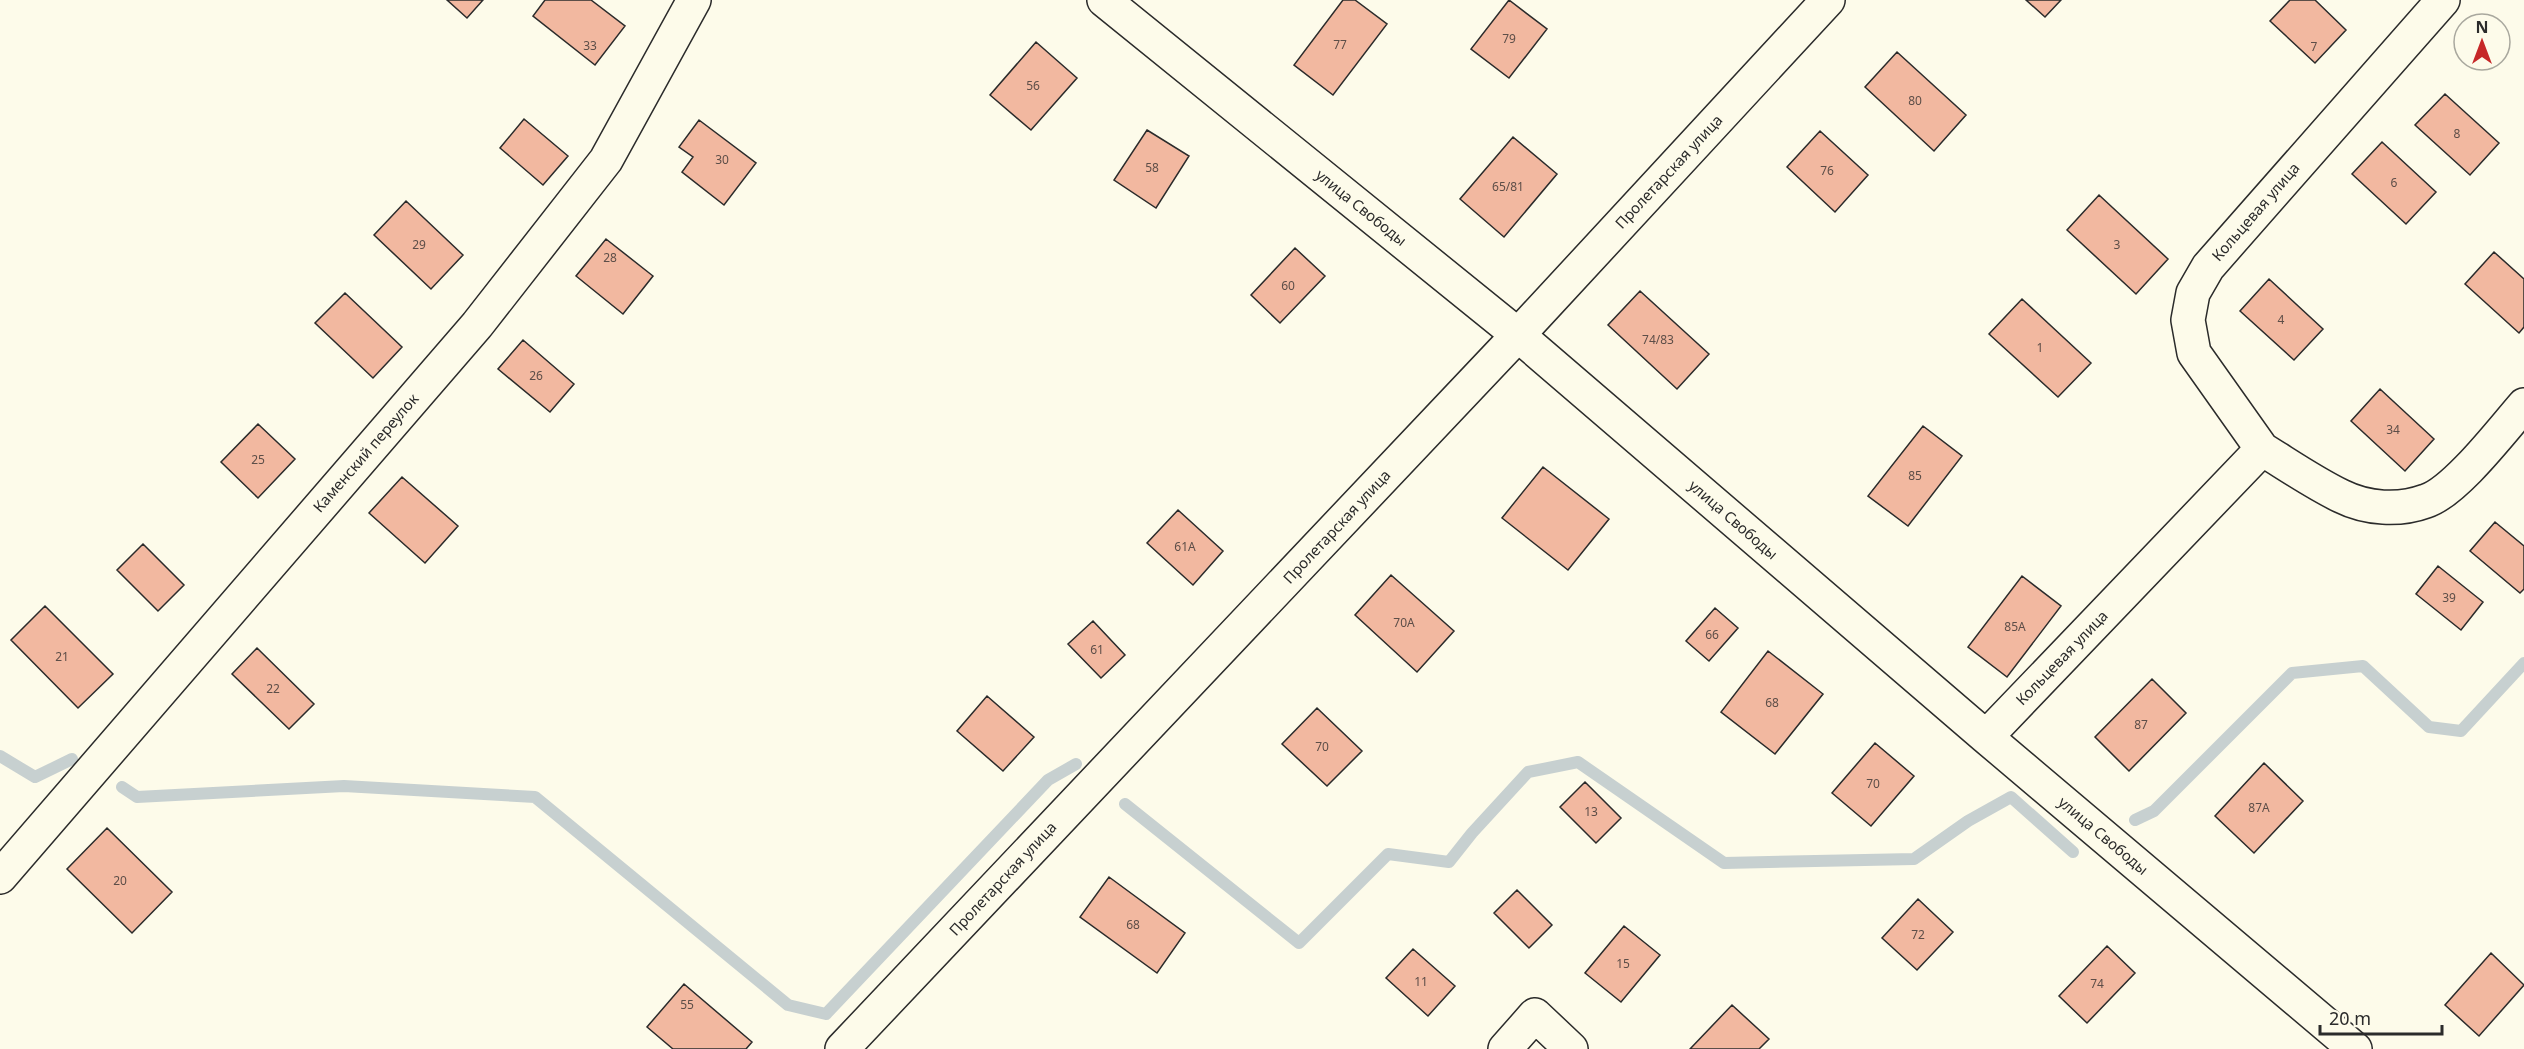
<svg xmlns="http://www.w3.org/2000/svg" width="2524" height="1049" font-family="'Noto Sans',sans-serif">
<rect width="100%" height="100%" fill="#fdfbea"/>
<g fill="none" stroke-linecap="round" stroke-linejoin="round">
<path stroke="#c7d0d0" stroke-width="12" d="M0 756 35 777 72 759
M122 787 137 797 344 786 535 797 788 1005 826 1014 1048 780 1076 764
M1125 804 1299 943 1388 854 1449 862 1472 833 1528 772 1578 762 1724 863 1914 859 1968 821 2011 797 2073 852
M2135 820 2154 811 2292 673 2363 666 2429 727 2461 731 2524 663"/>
</g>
<path fill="#f2b8a0" stroke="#2b2b2b" stroke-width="1.5" d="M447 0H483L467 18Z
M545 0H591L625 26 595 65 533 16Z
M1343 0H1355L1387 24 1333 95 1294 65Z
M1509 0 1547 29 1509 78 1471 49Z
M2026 0H2061L2045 17Z
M2290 0H2315L2346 30 2315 63 2270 21Z
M1036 42 1077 78 1031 130 990 95Z
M1897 52 1966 115 1934 151 1865 87Z
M2445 94 2499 143 2470 175 2415 125Z
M524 119 568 156 543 185 500 148Z
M699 120 756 163 724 205 682 172 693 157 679 147Z
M1147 130 1189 156 1156 208 1114 180Z
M1820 131 1868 175 1835 212 1787 167Z
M1513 137 1557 174 1504 237 1460 199Z
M2382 142 2436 192 2406 224 2352 174Z
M2099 195 2168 259 2136 294 2067 230Z
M406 201 463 255 431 289 374 235Z
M606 239 653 276 623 314 576 276Z
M1295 248 1325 276 1280 323 1251 295Z
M2494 252 2524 279V327L2519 333 2465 284Z
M2269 279 2323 329 2294 360 2240 311Z
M1640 291 1709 354 1677 389 1608 325Z
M345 293 402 347 373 378 315 323Z
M2022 299 2091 363 2058 397 1989 334Z
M523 340 574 384 550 412 498 369Z
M2380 389 2434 439 2405 471 2351 421Z
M258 424 295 459 258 498 221 462Z
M1923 426 1962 456 1908 526 1868 496Z
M1543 467 1609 519 1568 570 1502 518Z
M402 477 458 526 425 563 369 513Z
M1178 510 1223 551 1193 585 1147 543Z
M2495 522 2524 546V589L2520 593 2470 551Z
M143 544 184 585 158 611 117 570Z
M2438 566 2483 602 2461 630 2416 594Z
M1391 575 1454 631 1417 672 1355 615Z
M2022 576 2061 606 2007 677 1968 647Z
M45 606 113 674 78 708 11 640Z
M1715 608 1738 628 1709 661 1686 641Z
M1093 621 1125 655 1101 678 1068 644Z
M257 648 314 704 289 729 232 674Z
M1768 651 1823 694 1775 754 1721 712Z
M2152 679 2186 713 2129 771 2095 737Z
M987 696 1034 737 1003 771 957 731Z
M1317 708 1362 751 1327 786 1282 744Z
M1875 743 1914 776 1871 826 1832 793Z
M2264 763 2303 801 2254 853 2215 816Z
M1585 782 1621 818 1596 843 1560 807Z
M107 828 172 892 132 933 67 869Z
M1109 877 1185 933 1157 973 1080 917Z
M1517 890 1552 925 1529 948 1494 913Z
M1918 899 1953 932 1917 970 1882 938Z
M1624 926 1660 955 1621 1002 1585 973Z
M2107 946 2135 973 2087 1023 2059 996Z
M1413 949 1455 986 1428 1016 1386 978Z
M2491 953 2524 985 2479 1036 2445 1005Z
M684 984 752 1042 746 1049H673L647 1027Z
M1732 1005 1769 1039 1759 1049H1690Z"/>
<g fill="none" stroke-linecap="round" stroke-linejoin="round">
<g stroke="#2b2b2b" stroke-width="36">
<path id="street" d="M1104 0 1518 335 1986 737 2355 1049
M2262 449 2194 353 2188 320 2193 293 2208 267 2443 0
M1986 737 2262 449C2288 465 2314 483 2341 496 2367 509 2399 511 2426 501 2455 492 2503 429 2524 405
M0 877 477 325 606 160 694 0
M1505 1049 1535 1015 1571 1049"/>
</g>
<g stroke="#2b2b2b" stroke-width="36">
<path id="secondary" d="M842 1049 1518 335 1828 0"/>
</g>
<use href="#street" stroke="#fdfbea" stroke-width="33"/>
<use href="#secondary" stroke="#fdfbea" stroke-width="33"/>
</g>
<g text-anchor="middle" stroke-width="4.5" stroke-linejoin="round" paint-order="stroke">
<g font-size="12" fill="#5d4e48">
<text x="1509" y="43">79</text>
<text x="1340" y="49">77</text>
<text x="590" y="50">33</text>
<text x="2314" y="51">7</text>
<text x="1033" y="90">56</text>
<text x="1915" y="105">80</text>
<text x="2457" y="138">8</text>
<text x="722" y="164">30</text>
<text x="1152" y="172">58</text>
<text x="1827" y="175">76</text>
<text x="2394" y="187">6</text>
<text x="1508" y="191">65/81</text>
<text x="419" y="249">29</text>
<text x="2117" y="249">3</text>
<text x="610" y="262">28</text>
<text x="1288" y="290">60</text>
<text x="2281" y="324">4</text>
<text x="1658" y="344">74/83</text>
<text x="2040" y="352">1</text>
<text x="536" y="380">26</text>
<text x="2393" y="434">34</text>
<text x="258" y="464">25</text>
<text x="1915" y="480">85</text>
<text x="1185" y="551">61А</text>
<text x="2449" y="602">39</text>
<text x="1404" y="627">70А</text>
<text x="2015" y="631">85А</text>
<text x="1712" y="639">66</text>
<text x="1097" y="654">61</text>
<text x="62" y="661">21</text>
<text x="273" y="693">22</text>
<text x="1772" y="707">68</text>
<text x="2141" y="729">87</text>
<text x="1322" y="751">70</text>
<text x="1873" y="788">70</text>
<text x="2259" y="812">87А</text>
<text x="1591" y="816">13</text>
<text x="120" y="885">20</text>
<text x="1133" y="929">68</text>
<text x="1918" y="939">72</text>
<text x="1623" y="968">15</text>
<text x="1421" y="986">11</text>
<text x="2097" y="988">74</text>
<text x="687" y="1009">55</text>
</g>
<g font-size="15" fill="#2b2b2b" stroke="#fdfbea">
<text transform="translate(1669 172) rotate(-47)" y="5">Пролетарская улица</text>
<text transform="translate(1361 208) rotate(39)" y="5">улица Свободы</text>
<text transform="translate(2256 212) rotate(-49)" y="5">Кольцевая улица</text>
<text transform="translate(366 453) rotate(-49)" y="5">Каменский переулок</text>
<text transform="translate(1733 520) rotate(41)" y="5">улица Свободы</text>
<text transform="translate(1337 527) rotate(-47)" y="5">Пролетарская улица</text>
<text transform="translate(2062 658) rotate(-46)" y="5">Кольцевая улица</text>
<text transform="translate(2103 836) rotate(40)" y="5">улица Свободы</text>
<text transform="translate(1003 879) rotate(-47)" y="5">Пролетарская улица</text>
</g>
</g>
<g transform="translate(2482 42)"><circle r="28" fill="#fdfbea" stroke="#a9a89e" stroke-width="1.5"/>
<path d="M0-4.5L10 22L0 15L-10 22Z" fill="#c62828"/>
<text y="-9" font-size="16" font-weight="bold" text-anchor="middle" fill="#2b2b2b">N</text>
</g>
<path d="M2320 1025v9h122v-9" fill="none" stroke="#2b2b2b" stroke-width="3"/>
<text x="2329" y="1025" font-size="18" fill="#2b2b2b" stroke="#fdfbea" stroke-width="4.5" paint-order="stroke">20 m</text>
</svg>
